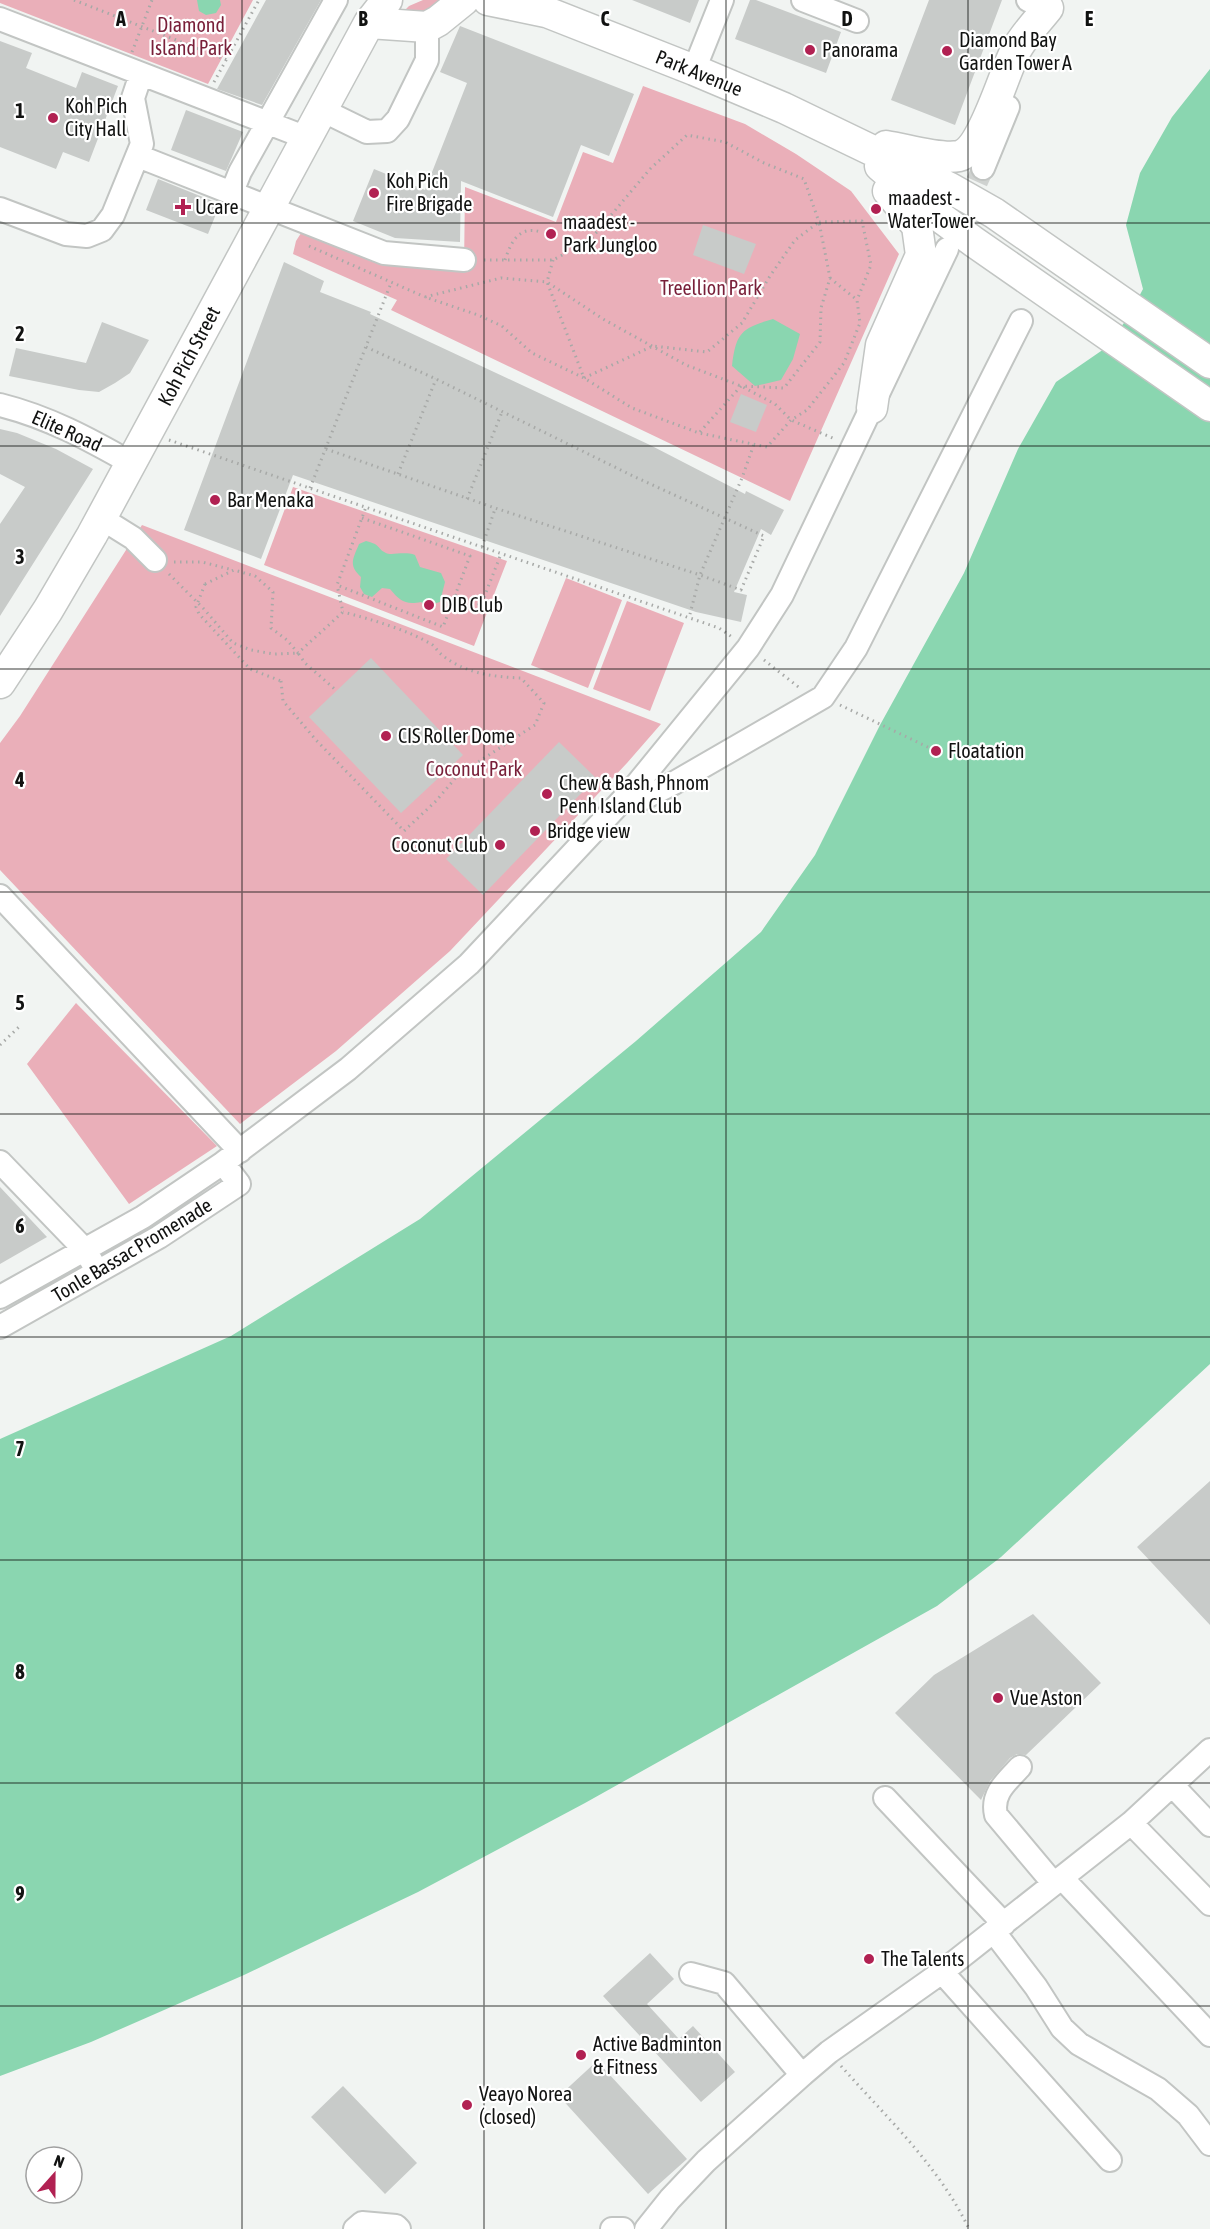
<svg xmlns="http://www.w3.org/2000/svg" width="1210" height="2229" font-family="'Asap Condensed',sans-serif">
<rect width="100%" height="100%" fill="#f1f4f2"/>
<path fill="#eaafb9" d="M0 0H253L208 84 0 3Z
M423 0H443L431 12 401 14 409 6Z
M643 86 745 124 796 154 851 191 899 254 790 501 391 310 397 300 293 254 296 241 303 230 464 269 465 187 556 222 583 152 613 163Z
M293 487 507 561 474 646 264 565Z
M142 525 661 724 627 763 450 951 336 1051 240 1124 0 870V743L20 716Z
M566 578 622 600 588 688 531 665Z
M627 601 684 623 650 711 593 689Z
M76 1003 217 1146 129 1204 27 1064Z"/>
<path fill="#8ad6b0" d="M197 0H220L221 5 216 13 206 15 199 11Z
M1210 69V1364L1001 1557 937 1606 585 1803 418 1892 244 1975 91 2042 0 2076V1439L231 1336 420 1219 636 1041 761 932 815 855 880 725 964 573 1018 449 1056 382 1104 349 1127 319 1143 289 1126 225 1140 173 1172 117Z
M773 319 800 334 793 359 781 380 755 386 732 366C736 333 741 328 773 319Z
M366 541C382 545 376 548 386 553 391 556 404 551 415 555L420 567 441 573 445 582 440 602 426 606 421 602C405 605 400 601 390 589L382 588 372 597 364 594 360 587 361 577C348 565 353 559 359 544Z"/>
<path fill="#c8cbc9" d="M266 0H321L262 105 217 89Z
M632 0H699L690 23Z
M750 0H756L841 32 826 73 735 39Z
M929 0H1002L955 125 891 100Z
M460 26 634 94 609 156 581 145 553 217 461 181 460 242 395 238 353 221 374 169 425 190 467 83 440 72Z
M0 41 32 53 26 68 76 88 82 72 118 86 89 162 63 152 56 169 0 147Z
M186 110 243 132 226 171 171 150Z
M158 179 220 204 208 234 146 210Z
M703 225 756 244 744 274 693 255Z
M284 262 324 281 320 292 371 312 370 314 650 445 745 494 746 491 784 510 771 535 761 529 734 592 747 595 741 622 696 612 293 475 261 559 184 530Z
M102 322 149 340 130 373 115 383 99 392 79 390 9 376 16 348 86 363Z
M741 394 767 405 756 432 730 422Z
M0 429 17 433 56 449 93 469 0 616V524L25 487 0 474Z
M371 658 463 755 401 813 309 717Z
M559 742 596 778 483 895 446 859Z
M0 1187 47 1237 0 1264Z
M1210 1481V1625L1137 1547Z
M1033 1614 1101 1683 1026 1755 1017 1754 1010 1758 990 1781 981 1800 895 1713 934 1675Z
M650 1953 674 1979 647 2004 679 2039 693 2026 735 2072 701 2102 603 1996Z
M597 2061 687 2159 648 2194 559 2096Z
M343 2086 417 2163 385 2194 311 2117Z"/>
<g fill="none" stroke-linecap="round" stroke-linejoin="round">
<path stroke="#cfd2d0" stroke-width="22" stroke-dasharray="22 11" stroke-linecap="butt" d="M950 242 983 168"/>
<g stroke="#c2c5c3" stroke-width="26">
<path id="minor" d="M803 0 857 21
M1028 0 1048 8
M0 19 307 138
M694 70 722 0
M322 110 367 132 387 131 398 119 427 60V27
M138 156 384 253 464 260
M983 168 1008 107
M232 192 240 172 336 0
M0 209 66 234 87 236 102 230 113 215 142 144 133 98 141 74
M0 405C48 417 89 439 131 463
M101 518 133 538 155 560
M633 789 644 798 674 783 823 697 856 648 1021 321
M0 896 240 1151
M0 1162 85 1250 92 1262
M0 1297 143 1217 223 1163 348 1069 469 964 633 789 748 648 782 595 947 249
M0 1327 159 1237 239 1184 223 1163
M1020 1767C1006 1782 991 1794 996 1815L1054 1884
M1172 1785 1210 1825
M885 1798 1004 1924
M1131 1823 1210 1904
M1062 1878 1210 2035
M994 1932 1036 1987 1062 2028 1079 2044 1158 2089 1188 2115 1210 2144
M942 1972 1110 2160
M691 1974 724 1983 802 2075
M355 2229 362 2223 396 2226 399 2229
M612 2229H623
M646 2229 670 2199 706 2161 802 2075 829 2052 942 1972 1131 1823 1210 1750"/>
</g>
<g stroke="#c2c5c3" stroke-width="33">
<path id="major" d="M488 0 546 12
M527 0 549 13 694 70 784 108 950 188 994 213 1210 363
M369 23 427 27 438 21 464 0
M886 146C906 149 940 160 959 156 983 150 1003 75 1015 52 1023 36 1037 22 1048 8
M880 166 940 217 974 242 1210 406
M872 408 881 345 921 255 917 226 888 191
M0 683 48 610 92 535 369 23 387 0"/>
</g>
<path stroke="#a7a9a7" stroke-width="3" stroke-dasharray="1.5 4.5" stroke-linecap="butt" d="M74 0 227 60
M132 52 152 0
M214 82 259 0
M309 246 425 297
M484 260H553L590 240 650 169 687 135 725 142 764 163 804 179 819 222 862 221 871 265 857 300
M505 260C511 242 519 225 541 232
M553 260 547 282 584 378 653 346 707 352 742 323 770 276 795 240 819 222 830 278 821 308 820 342 784 388 741 386 699 433
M830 278 857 300 860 323 844 363 807 410 791 420 767 447 699 433 632 408 584 378 532 353 502 326 478 315 425 297 501 278 547 282 603 319 686 365 741 386 775 404 791 420 835 439
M366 347 436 379 633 476 764 536 741 590 700 575 689 618
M169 440 719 628 732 637
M326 449 495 508 700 575 742 478 754 444
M398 474 436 379
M310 488 391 283
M467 499 502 412
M362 518 470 556 443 627 337 585 366 507
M482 547 495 509
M174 562H202L233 570
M169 574 204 609 233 643 251 650 274 654 298 653 305 663 337 691
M205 584 234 570 255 576 273 592 271 628 287 640 298 653 343 612 337 585
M455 595 481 605 501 554
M764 660 801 689
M281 681 283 701 316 740 404 831 436 801 458 775 535 725 544 703 521 678C493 677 463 673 441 654 437 651 435 646 431 644 408 630 370 619 343 612
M840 705 936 751
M0 1045 21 1025
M841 2066C887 2118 939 2166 969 2229"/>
<use href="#minor" stroke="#fff" stroke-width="22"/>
<use href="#major" stroke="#fff" stroke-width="30"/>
<path stroke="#a7a9a7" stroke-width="3" stroke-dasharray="1.5 4.5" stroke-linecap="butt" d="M205 584 196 607 199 614 250 669 281 681"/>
</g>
<path fill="none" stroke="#111211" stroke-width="1.5" stroke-opacity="0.55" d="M242 0V2229M484 0V2229M726 0V2229M968 0V2229M0 223H1210M0 446H1210M0 669H1210M0 892H1210M0 1114H1210M0 1337H1210M0 1560H1210M0 1783H1210M0 2006H1210"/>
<g fill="#b12152" stroke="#fff" stroke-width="2">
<circle cx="810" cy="50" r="6"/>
<circle cx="947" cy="51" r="6"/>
<circle cx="53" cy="118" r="6"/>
<circle cx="374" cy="193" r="6"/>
<path d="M180 198h6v6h6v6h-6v6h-6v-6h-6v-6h6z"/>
<circle cx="876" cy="209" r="6"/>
<circle cx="551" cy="234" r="6"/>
<circle cx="215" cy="500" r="6"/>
<circle cx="429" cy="605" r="6"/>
<circle cx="386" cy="736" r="6"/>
<circle cx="936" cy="751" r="6"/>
<circle cx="547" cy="794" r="6"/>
<circle cx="535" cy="831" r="6"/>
<circle cx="500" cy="845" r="6"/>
<circle cx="998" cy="1698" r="6"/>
<circle cx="869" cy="1959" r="6"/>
<circle cx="581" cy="2055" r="6"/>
<circle cx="467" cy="2105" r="6"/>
</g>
<g text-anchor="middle" stroke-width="4.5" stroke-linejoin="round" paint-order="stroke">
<g font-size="20" fill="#781f39" stroke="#fff">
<text x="191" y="32">Diamond<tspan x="191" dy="23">Island Park</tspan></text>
<text x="711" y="295">Treellion Park</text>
<text x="474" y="776">Coconut Park</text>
</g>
<g font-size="20" fill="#111211" stroke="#fff" text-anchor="start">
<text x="959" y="47">Diamond Bay<tspan x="959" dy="23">Garden Tower A</tspan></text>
<text x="822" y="57">Panorama</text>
<text x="65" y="113">Koh Pich<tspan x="65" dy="23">City Hall</tspan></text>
<text x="386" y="188">Koh Pich<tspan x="386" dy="23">Fire Brigade</tspan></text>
<text x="888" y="205">maadest -<tspan x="888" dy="23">WaterTower</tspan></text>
<text x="195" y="214">Ucare</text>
<text x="563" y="229">maadest -<tspan x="563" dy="23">Park Jungloo</tspan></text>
<text x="227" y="507">Bar Menaka</text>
<text x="441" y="612">DIB Club</text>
<text x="398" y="743">CIS Roller Dome</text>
<text x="948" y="758">Floatation</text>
<text x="559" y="790">Chew &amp; Bash, Phnom<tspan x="559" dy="23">Penh Island Club</tspan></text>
<text x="547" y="838">Bridge view</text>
<text x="488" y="852" text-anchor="end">Coconut Club</text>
<text x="1010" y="1705">Vue Aston</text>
<text x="881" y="1966">The Talents</text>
<text x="593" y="2051">Active Badminton<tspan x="593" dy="23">&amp; Fitness</tspan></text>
<text x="479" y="2101">Veayo Norea<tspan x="479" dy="23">(closed)</tspan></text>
</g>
<g font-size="20" fill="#111211" stroke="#fff">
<text transform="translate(699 73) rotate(22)" y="7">Park Avenue</text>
<text transform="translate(189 356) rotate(-62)" y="7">Koh Pich Street</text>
<text transform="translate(67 431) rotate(24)" y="7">Elite Road</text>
<text transform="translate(132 1250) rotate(-31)" y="7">Tonle Bassac Promenade</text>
</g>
</g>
<g font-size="20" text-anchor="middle" font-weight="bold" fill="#111211" stroke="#fff" stroke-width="4.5" stroke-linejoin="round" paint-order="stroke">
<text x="121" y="26">A</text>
<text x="363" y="26">B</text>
<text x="605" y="26">C</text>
<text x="847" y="26">D</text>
<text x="1089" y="26">E</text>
<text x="20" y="118">1</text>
<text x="20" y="341">2</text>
<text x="20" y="564">3</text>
<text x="20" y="787">4</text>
<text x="20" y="1010">5</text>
<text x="20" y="1233">6</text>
<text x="20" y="1456">7</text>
<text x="20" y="1679">8</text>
<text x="20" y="1901">9</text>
</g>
<g transform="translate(54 2175) rotate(21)"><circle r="28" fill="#ffffff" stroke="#a0a0a0" stroke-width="1.5"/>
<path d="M0-4.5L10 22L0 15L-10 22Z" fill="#b12152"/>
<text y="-9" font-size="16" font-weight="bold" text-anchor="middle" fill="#111211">N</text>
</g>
</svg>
